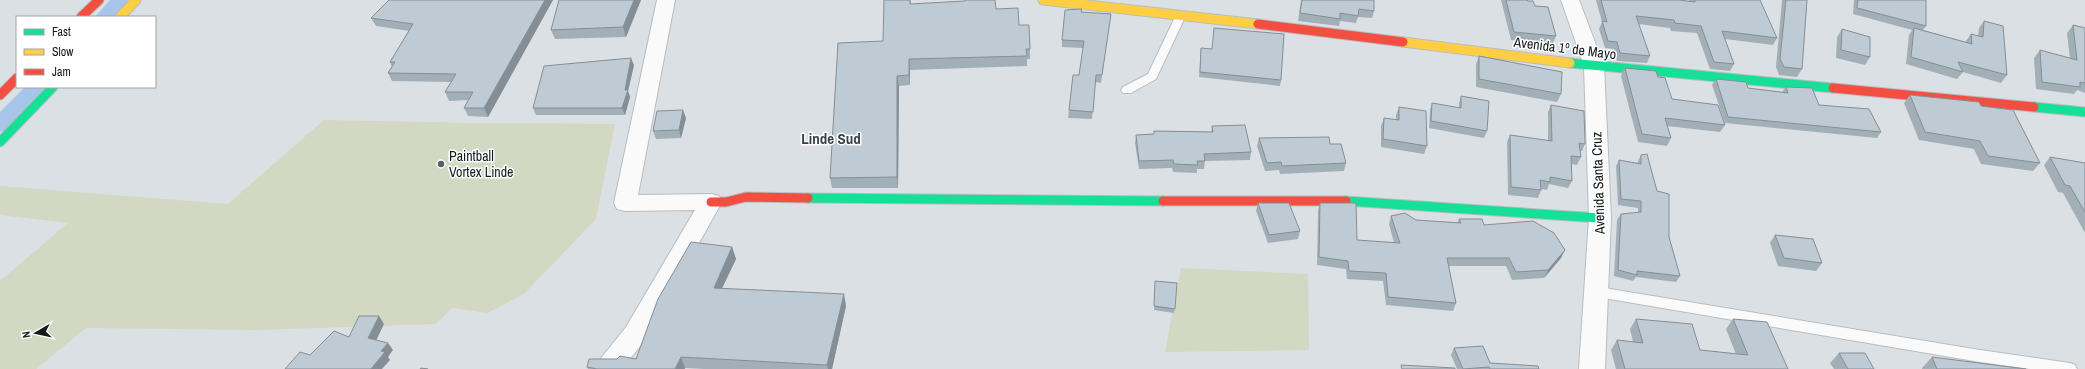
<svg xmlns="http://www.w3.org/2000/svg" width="2085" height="369" font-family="'Archivo Narrow',sans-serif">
<rect width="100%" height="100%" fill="#dbe0e5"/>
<path fill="#d2d8c1" d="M324 120 474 123 615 124 596 219 524 294 487 313 452 308 436 324 259 330 86 328 36 369H0V281L68 223 0 215V186L228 204Z
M1181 268 1308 274 1309 350 1165 352Z"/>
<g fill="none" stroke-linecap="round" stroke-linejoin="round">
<path fill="#a6c5e8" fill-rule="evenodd" d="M110 0H131L116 17H95Z
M25 87H48L8 130 0 132V112Z"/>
<g stroke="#b9bdc0" stroke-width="2">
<path id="lane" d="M1181 12 1186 15 1156 79 1131 93H1123L1121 90 1123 87 1148 74 1176 15Z
M1598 287 1980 350 2070 363 2075 365 2077 369H2030L1980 362 1598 297 1593 296 1591 292 1593 288Z"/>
</g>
<g stroke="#b9bdc0" stroke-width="2">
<path id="street" d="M657 0H675L638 195 711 194 719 196 722 202 644 341 622 369H594L598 362 626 327 695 210 625 211 617 209 614 203Z
M1561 0H1579L1604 66 1611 218 1605 369H1579L1589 218 1584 66Z"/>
</g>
<g stroke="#b9bdc0" stroke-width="11">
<path id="fast" d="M1570 63 1833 88
M2034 107 2085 112
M0 142 53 87
M808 198 1163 201
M1346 201 1600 218"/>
</g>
<g stroke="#b9bdc0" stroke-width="11">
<path id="slow" d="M1043 0 1258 24
M120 17 136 0
M1403 42 1570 63"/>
</g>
<g stroke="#b9bdc0" stroke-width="11">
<path id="jam" d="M81 17 99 0
M1258 24 1403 42
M1833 88 2034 107
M0 95 17 78
M1163 201H1346
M711 202H726L746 197 808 198"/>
</g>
<use href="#lane" fill="#fafafb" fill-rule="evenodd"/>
<use href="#street" fill="#fafafb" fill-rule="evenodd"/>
<use href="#fast" stroke="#16e098" stroke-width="9"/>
<use href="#slow" stroke="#ffcf43" stroke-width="9"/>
<use href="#jam" stroke="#f24e42" stroke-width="9"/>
</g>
<path fill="#a3afb7" d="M553 0 488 117 468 116 464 108 468 100 449 101 445 92 451 82 392 81 388 73 392 67 390 62 409 31 376 26 371 18Z
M641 0 626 37 555 39 551 30Z
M911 0V4L996 9 1019 25 1030 49V59H1027V66L910 70V85L899 86 898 188H832L830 178 883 41Z
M1301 0H1374V11L1372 18 1358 17 1356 23 1340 21 1339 26 1298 21Z
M1501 0H1527L1528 1 1535 6 1556 36 1553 43 1511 40Z
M1596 0H1679L1689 1V0H1760L1777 38 1773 45 1725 39 1734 64 1730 71 1710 69 1697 33 1671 31 1670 28 1638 24 1650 56 1647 63 1617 61 1614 49 1605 48 1599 29 1602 22Z
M1782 0H1807L1802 69 1797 77 1779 75 1776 67Z
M1854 0H1926V26L1923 30 1966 42V41L1971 34 1978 36 1979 28 1984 21 2007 75 2001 83 1963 72 1957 79 1906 64 1909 35 1912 30 1853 14Z
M1081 12 1111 14 1110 21 1101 83 1095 82 1092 119 1068 118 1069 110 1079 75 1083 48 1062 47V40Z
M2073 25 2085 28V93L2077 90 2074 94 2036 89 2034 58 2040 50 2070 59 2067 33Z
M1842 29 1870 57 1865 65 1836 58 1837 37Z
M1201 48 1281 80 1280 86 1199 77Z
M1479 56 1561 94 1557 102 1476 87V64Z
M634 65 628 91 630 97 625 115H536L533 108Z
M1625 68 1658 77 1672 99 1725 125 1720 132 1667 126 1671 138 1667 146 1638 142 1621 76Z
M1716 79 1748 88 1782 92 1786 87 1819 105 1881 132 1877 138 1725 123 1712 85Z
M1910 95 1981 106 2040 163 2033 171 1981 164 1974 149 1919 140 1904 103Z
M1461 96 1487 131 1484 138 1429 128 1430 110 1432 103 1459 108V103Z
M1551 105 1585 144 1582 151H1580L1581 157 1577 165 1571 164 1572 181 1568 188 1549 184 1547 190 1541 189V190L1538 198 1508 195 1507 142 1510 135 1548 141V112Z
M1399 107 1427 146 1424 154 1381 147V126L1384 118 1396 120V115Z
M686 118 681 138 656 139 653 131Z
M1212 126 1251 152 1250 160 1205 161 1204 169H1197V173L1173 172 1172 168 1139 169 1135 143 1136 135 1154 134V131L1211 132Z
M1259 138 1330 144 1346 163 1344 171 1280 174 1279 170 1265 171 1257 146Z
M1641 155 1669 237 1680 276 1676 282 1636 277 1633 281 1614 276 1617 220 1621 214 1638 212V208L1618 205 1616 166 1619 160 1638 163V161Z
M2050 157 2085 163V233L2063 193 2058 192 2044 165Z
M1258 203 1300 231 1298 239 1268 243 1256 211Z
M1320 203 1357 240 1394 243 1389 224 1391 216 1416 220 1457 223 1459 219 1484 225 1561 258 1544 278 1512 280 1506 266H1449L1456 303 1453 311 1386 305 1383 281 1347 279 1346 269 1317 265 1318 211Z
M1775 235 1822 263 1816 271 1778 266 1770 243Z
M732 247 736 259 722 288 846 306 832 369H704L685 368V369H588L587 367 636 359Z
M1155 281 1177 283 1174 313 1154 310Z
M1636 319 1700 350 1736 354 1726 329 1733 319 1788 369H1616L1611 350 1617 340 1633 342 1630 329Z
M1454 348 1490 363 1539 369H1457L1451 355Z
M1839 353 1874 369H1834L1830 363Z
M1932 357 2026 369H1922V368Z"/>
<path fill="#858e95" d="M545 0H553L488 117 484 108Z
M634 0H641L626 37 623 27Z
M631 58 634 65 628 91 630 97 625 115 622 108 625 90Z
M909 59 910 70V85L909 75Z
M897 76 899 86 898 188 897 177Z
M683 110 686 118 681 138 679 130Z
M732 247 736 259 717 299 714 288Z
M1565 250 1561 258 1544 278 1548 270Z
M844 294 846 306 832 369H828L827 365Z
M379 316 384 324 374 345 368 338Z
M388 343 393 350 388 357 390 360 382 369H371L381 351Z
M681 357 685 368V369H675Z"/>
<path fill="#becbd5" stroke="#858e95" d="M389 0H545L484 108H464L473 92H445L456 74 388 73 395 62H390L413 24 371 18Z
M559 0H634L623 27 551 30Z
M884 0H910V4L965 1V0H995L996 9 1018 8 1019 25H1029L1030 49H1026L1027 56 909 59V75L897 76V177L830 178 838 43 883 41Z
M1302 0H1374V11L1359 9 1358 16 1340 13V19L1300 13Z
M1506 0H1527L1528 1H1533L1535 6 1548 7 1556 36 1514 32Z
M1601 0H1679L1695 2V0H1760L1777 38 1722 31 1734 64 1714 62 1701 26 1675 23 1674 20 1636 16 1650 56 1620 53 1617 42 1608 41 1602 21 1607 22Z
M1786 0H1807L1802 69 1784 67 1780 59Z
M1858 0H1926V26L1857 8Z
M1082 9 1081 12 1111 14 1102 75H1096L1093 112 1069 110 1073 75H1079L1084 41 1062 40 1065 10Z
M1984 21 2003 26 2007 75 1958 62 1963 72 1911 57 1914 28 1972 44 1971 34 1983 37Z
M2073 25 2085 28V83L2080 82V87L2042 82 2040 50 2077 60Z
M1214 28 1284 34 1281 80 1200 72 1201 48 1212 49Z
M1842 29 1870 37V57L1841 50Z
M1479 56 1562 72 1561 94 1479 79Z
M631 58 625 90H628L622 108H533L544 66Z
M1625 68 1656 71 1658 77 1665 78 1672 99 1718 105 1725 125 1665 118 1671 138 1642 134Z
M1716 79 1746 82 1748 88 1788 93 1786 87 1812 88 1819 105 1869 109 1881 132 1728 117Z
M1910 95 1979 102 1981 106 2013 110 2040 163 1988 156 1980 141 1925 132Z
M1461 96 1489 101 1487 131 1431 121 1432 103 1461 108Z
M1551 105 1584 111 1585 144 1579 143 1581 157 1571 156 1572 181 1550 177V182L1540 180 1541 190 1511 187 1510 135 1552 141Z
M1399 107 1426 111 1427 146 1383 139 1384 118 1399 120Z
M683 110 679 130 653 131 657 111Z
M1245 125 1251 152 1204 154 1205 161H1197L1198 165 1174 164 1173 160 1139 161 1136 135 1154 134V131L1213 132 1212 126Z
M1329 137 1330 144H1341L1346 163 1282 166 1281 162 1267 163 1259 138Z
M1647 154 1657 191 1669 194V237L1680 276 1637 271V275L1618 270 1621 214 1641 212V201L1621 199 1619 160 1641 164V155Z
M2050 157 2085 163V212L2070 186 2065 185Z
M1258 203H1289L1300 231 1269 235Z
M1320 203H1356L1357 240 1400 243 1391 216 1405 213 1416 220 1461 223 1459 219H1482L1484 225 1533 221 1554 233 1565 250 1548 270 1516 272 1509 258H1447L1456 303 1388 297 1386 273 1349 271 1348 261 1319 257Z
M1775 235 1813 239 1822 263 1784 258Z
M691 242 732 247 714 288 844 294 827 365 681 357 675 369H597L587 367 589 359H617L620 356 636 359 658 299Z
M1155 281 1177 283 1175 309 1154 306Z
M359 316H379L368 338 388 343 381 351 385 352 371 369H285L300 352 310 355 334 331 349 337Z
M1636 319 1692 324 1700 350 1748 355 1733 319 1767 322 1788 369H1625L1617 340 1643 343Z
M1483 346 1490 363 1538 366 1539 369H1490L1489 367 1463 369 1454 348Z
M1839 353H1865L1874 369H1848Z
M1932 357 2026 369H1937Z
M1401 365 1455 368V369H1402Z
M421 368 428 369H420Z"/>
<circle fill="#5a5f62" stroke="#fff" stroke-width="1.5" cx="441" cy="164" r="4"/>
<g text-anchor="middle" stroke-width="3" stroke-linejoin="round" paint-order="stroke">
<g font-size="14" fill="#15191c" stroke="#fff">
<text transform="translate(1565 48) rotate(7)" y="5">Avenida 1º de Mayo</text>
<text transform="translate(1598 183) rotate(-92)" y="5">Avenida Santa Cruz</text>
</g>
<g font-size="14" fill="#15191c" stroke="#fff" text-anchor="start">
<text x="449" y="161">Paintball<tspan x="449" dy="16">Vortex Linde</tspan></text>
</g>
<g font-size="15" font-weight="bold" fill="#384147" stroke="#fff">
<text x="831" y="144">Linde Sud</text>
</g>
</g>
<rect x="16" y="16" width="140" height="72" fill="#ffffff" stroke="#a1a3a4"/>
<rect x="24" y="29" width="20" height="6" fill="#16e098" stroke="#a1a3a4"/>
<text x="52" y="36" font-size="12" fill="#15191c">Fast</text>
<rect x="24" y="49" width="20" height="6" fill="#ffcf43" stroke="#a1a3a4"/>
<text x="52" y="56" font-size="12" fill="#15191c">Slow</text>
<rect x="24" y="69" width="20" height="6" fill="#f24e42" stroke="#a1a3a4"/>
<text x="52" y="76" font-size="12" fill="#15191c">Jam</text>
<g transform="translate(36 333) rotate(261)" stroke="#ffffff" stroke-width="3" paint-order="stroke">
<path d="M0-3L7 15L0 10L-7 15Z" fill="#15191c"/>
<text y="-6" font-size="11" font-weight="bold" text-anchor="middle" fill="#15191c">N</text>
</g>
</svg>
